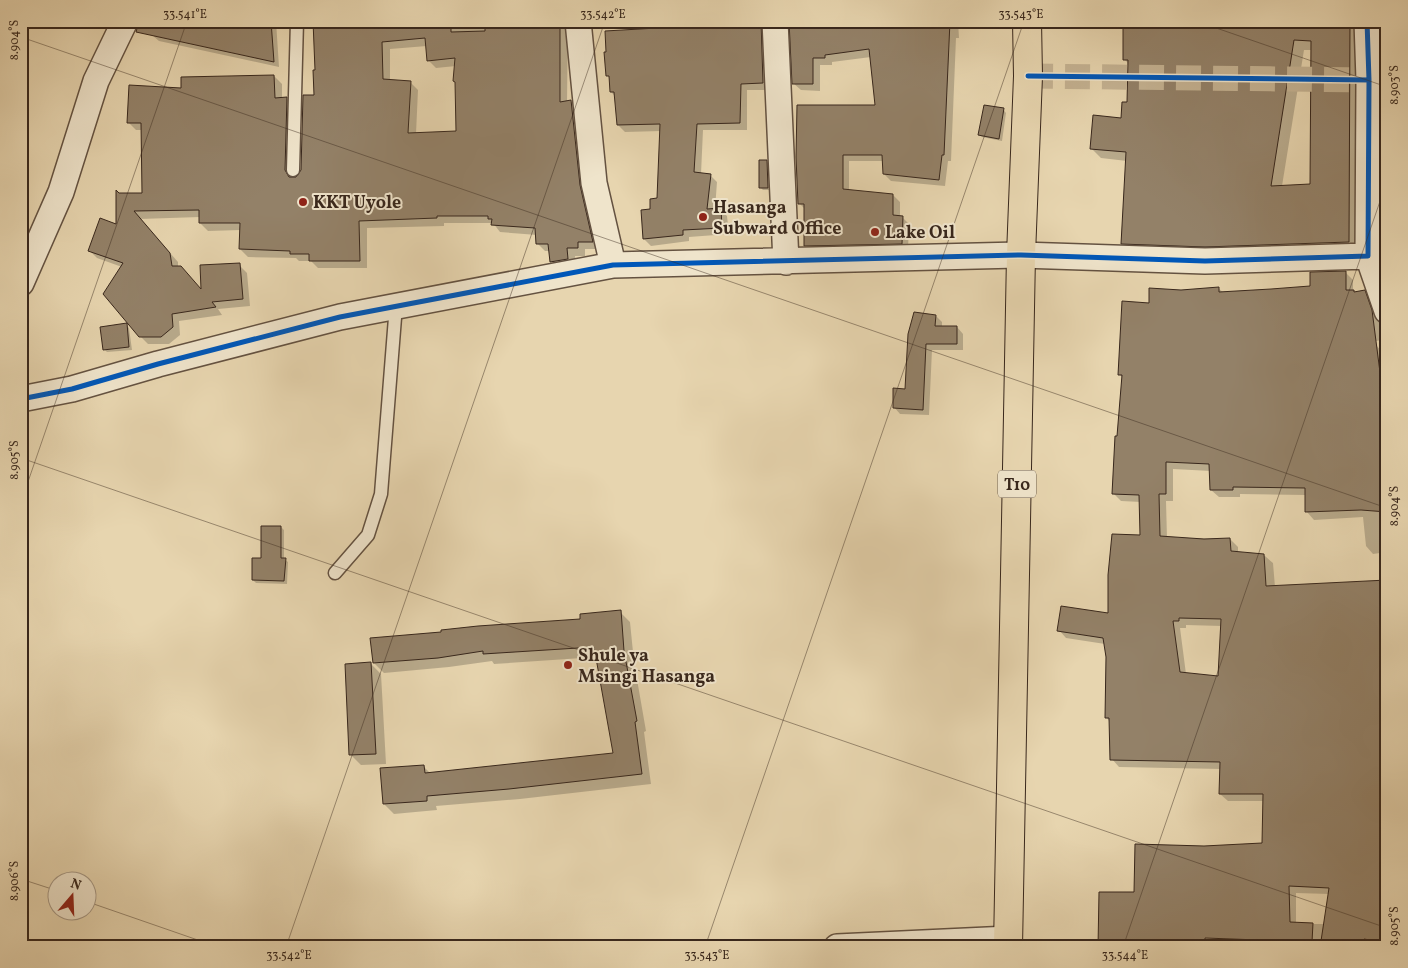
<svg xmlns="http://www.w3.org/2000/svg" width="1408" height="968" font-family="Vollkorn,serif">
<rect width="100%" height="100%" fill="#e7d5af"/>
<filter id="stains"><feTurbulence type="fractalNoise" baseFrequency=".004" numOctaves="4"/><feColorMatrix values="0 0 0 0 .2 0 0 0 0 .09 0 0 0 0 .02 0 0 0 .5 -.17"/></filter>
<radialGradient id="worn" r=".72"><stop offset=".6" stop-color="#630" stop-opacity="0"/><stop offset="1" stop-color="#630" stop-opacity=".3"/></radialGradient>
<path fill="#0003" fill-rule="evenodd" d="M155 21H276L279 67 159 41 152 35Z
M315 21H568L567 102H571L579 109 600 249H585V256H575L576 266 560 270 552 262 550 251H545L537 243V235L500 232 493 223H444V226L367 228V268H318L311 261H299L296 258 248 257 240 249 241 230 208 231 200 223V217L140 219 178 262V267L202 291 239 265 247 273 250 306 218 309 222 315 179 321 180 335 169 344H148L140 336 122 267 97 258 89 250 117 226 144 194 142 130H136L128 122 183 89 274 76 282 84V98H286L294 106 292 178 297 179 302 171 316 96 317 71ZM427 46 428 60 436 68 456 66 457 132 416 134 418 90 410 82 390 81V49Z
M631 21H769L770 90H747V130H703L701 174 710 175 717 182 715 209H720L727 216 729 234 689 237V241L651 246 644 239 652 210 658 200 661 131 625 132 618 125 616 97 611 92 605 53 632 31Z
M791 21H958L959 38H956L951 161H948L945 186 891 181 884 174 883 161H849V191L893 195 900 202V217H902L909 224 908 250 813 252 806 245 805 209 799 203 877 107 871 57 832 62V65H820V91L801 90 793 83Z
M1123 21H1360L1358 252 1132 253 1122 243 1127 161 1101 158 1091 148 1122 119 1128 103 1129 64 1124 59ZM1304 50H1312V185L1282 186Z
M1003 109 1006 113 1002 141 982 137 979 134Z
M766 161 770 164 771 190H763L760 187Z
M1345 272 1353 280V291L1355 293 1364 292 1372 299 1379 319 1382 340 1364 343 1376 345 1383 353 1387 376V552L1373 554 1366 546 1363 517 1314 520 1307 512 1306 495 1240 494V497H1219L1211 490V471L1173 469V501H1166L1167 538 1230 539 1238 547V553L1265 556 1273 563 1275 587 1387 581V947H1090V945H1099L1135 893 1204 847 1263 845 1264 801H1228L1220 794 1221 769 1119 767 1112 759 1110 722 1106 717 1107 657 1105 644 1066 638 1059 630 1109 615 1142 537 1141 502 1121 501 1113 493 1123 378 1119 374 1150 304 1181 291 1218 288 1224 293 1312 287ZM1186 625 1222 626 1219 677 1186 674 1180 628H1186ZM1296 893 1329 894 1325 924H1296Z
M936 316 942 322V327H957L963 334V350H932L929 415 900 414 894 407 906 390Z
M126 325 129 328 132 350 107 352 104 349Z
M281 527 284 530V559L288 562 287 584 256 583 253 580 262 559Z
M620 612 630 622 634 662 646 731 644 732 651 784 520 799 436 806 437 810 394 814 384 804 423 766 431 774 614 754 597 657 494 664 492 661 449 667 384 673 374 663Z
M371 664 381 674 386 764 361 765 351 755Z"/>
<path fill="#938168" stroke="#38271c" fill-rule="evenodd" d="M139 21H271L274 62 136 32Z
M313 21H451V32L485 31V21H560V102L571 100 580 185 593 242H578V248H567L568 259 550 262 548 244H536L535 228 491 225 492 219H488V216H437V218L359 221 360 261H309V254H290V251L239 249 240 223H199V210L134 211 170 253 172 266H181L201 289 200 265 240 263 243 299 212 302 216 307 172 314 173 327 161 337H139L103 294 123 263 88 251 100 218 116 224V190L119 193H142L141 123H127L129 85 181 88V77L274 75 275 98 287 97 285 170 289 177H296L301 170 303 95H314L313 70H315ZM425 38 427 61 455 58 453 81 455 82 456 131 408 133 411 81 383 79 382 42Z
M662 21H761L763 83 741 84 740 123 697 124 694 172 711 174 707 209 721 208 722 228 683 230V235L643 239 641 210 650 209V199L657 198 660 124 617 125 614 92H610L609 76H606L604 52H606L605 31 657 28 663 27Z
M789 21H950L944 155H942L939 180 883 174 882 155H843V189L893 194V215L903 216 902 244 804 246V204H798L796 157 797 105H875L869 49 825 55V58H813V84H792Z
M1123 21H1156L1157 25 1194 26 1195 21H1350L1349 242 1205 247 1121 244 1126 152 1090 149 1093 115 1121 118 1122 102H1127L1128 60H1123ZM1294 40 1311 41 1310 184 1271 186Z
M984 105 1004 108 999 139 978 135Z
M759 160H767L768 188H759Z
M1346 271V290H1354V292L1365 290 1372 310 1382 388 1387 387V512L1361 510 1305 512V488L1233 487V490H1210L1209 464 1166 462V494H1159L1160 536 1204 539 1230 538 1231 551 1264 554 1266 586 1387 580V943L1364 939 1363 942 1321 941 1329 888 1289 886 1290 922 1313 923 1312 942 1205 938V941H1130V947H1098L1099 892H1134L1135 844 1204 846 1262 843 1263 794H1219L1220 762 1110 760 1109 718H1105L1106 657 1103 638 1057 631 1061 606 1108 613V575L1112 534 1140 535 1139 495 1112 494 1115 436H1117L1122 375H1118L1122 301 1149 303V288L1181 290 1219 287V292L1271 289 1310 286V272ZM1179 618 1221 619 1218 676 1180 672 1173 621H1179Z
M914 312 936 315 935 326H957V344H926L923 410 893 408V388L905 389 908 334Z
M127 323 129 347 103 350 100 327Z
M261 526H281V558H286L284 581 252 580V558H261Z
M621 610 624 651 637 721 635 722 642 774 509 789 427 796V801L383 804 380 768 424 765 425 773 613 753 594 647 483 654V651L438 658 373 663 370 638 441 632V630L478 626 580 619V614Z
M371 662 376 754 349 755 345 664Z"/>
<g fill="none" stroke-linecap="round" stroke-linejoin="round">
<path stroke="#c4b292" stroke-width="25" stroke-dasharray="25 12" stroke-linecap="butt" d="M1028 76 1369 80"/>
<g stroke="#645241" stroke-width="15">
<path id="lane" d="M293 170 297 21
M335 573 368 535 381 494 396 305"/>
</g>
<g stroke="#645241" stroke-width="28">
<path id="street" d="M578 21 594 183 613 265
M775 21 786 262
M1368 256 1387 311
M21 283 61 192 96 81 125 21
M21 399 72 389 158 364 340 317 613 265 1021 255 1205 261 1368 256 1369 80 1367 21
M837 947 1009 939"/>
</g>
<g stroke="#38271c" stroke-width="30">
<path id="highway" d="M1008 947 1021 255 1028 76 1027 21"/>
</g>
<use href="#lane" stroke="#efe4cb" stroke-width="12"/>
<use href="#street" stroke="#efe4cb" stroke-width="25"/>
<use href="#highway" stroke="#e7d5af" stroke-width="28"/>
<g stroke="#efe4cb" stroke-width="8">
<path id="cycleway" d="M1028 76 1369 80
M21 399 72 389 158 364 340 317 613 265 1021 255 1205 261 1368 256 1369 80 1367 21"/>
</g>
<use href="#cycleway" stroke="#0057b8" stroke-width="5"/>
</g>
<path fill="none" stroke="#38271c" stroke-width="1" stroke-opacity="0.45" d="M1196 21 1387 87M21 37 1387 508M21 458 1387 928M21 502 187 21M21 879 58 891M88 902 218 947M286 947 605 21M705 947 1024 21M1123 947 1387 181"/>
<g fill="#8f2418" stroke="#efe4cb" stroke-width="2">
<circle cx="303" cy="202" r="5"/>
<circle cx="703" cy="217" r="5"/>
<circle cx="875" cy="232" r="5"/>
<circle cx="568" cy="665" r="5"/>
</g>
<g text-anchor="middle" stroke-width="4" stroke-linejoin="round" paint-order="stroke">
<rect fill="#efe4cb" stroke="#6f6050" stroke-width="1" x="998" y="470.5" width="38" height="27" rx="4"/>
<g font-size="16" font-weight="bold" fill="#38271c">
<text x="1017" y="490">T10</text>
</g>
<g font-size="18" font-weight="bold" fill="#38271c" stroke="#efe4cb" text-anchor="start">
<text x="313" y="208">KKT Uyole</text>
<text x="713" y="213">Hasanga<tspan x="713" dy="21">Subward Office</tspan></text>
<text x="885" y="238">Lake Oil</text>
<text x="578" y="661">Shule ya<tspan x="578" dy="21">Msingi Hasanga</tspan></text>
</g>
</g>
<rect width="1408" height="968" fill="none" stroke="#e7d5af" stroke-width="55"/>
<g transform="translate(72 896) rotate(19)"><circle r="24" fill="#efe4cb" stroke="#a69885"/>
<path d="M0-4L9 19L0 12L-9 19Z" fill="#8f2418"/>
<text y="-8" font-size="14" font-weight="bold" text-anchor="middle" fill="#38271c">N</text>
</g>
<rect x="28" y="28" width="1352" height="912" fill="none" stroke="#38271c" stroke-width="2"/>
<g font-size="12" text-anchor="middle" fill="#38271c">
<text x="185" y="18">33.541°E</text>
<text x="603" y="18">33.542°E</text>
<text x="1021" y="18">33.543°E</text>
<text transform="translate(14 40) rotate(-90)" y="4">8.904°S</text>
<text transform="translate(1394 85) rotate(-90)" y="4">8.903°S</text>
<text transform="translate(14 460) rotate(-90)" y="4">8.905°S</text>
<text transform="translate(1394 506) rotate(-90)" y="4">8.904°S</text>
<text transform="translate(14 881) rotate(-90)" y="4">8.906°S</text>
<text transform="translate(1394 926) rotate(-90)" y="4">8.905°S</text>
<text x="289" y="959">33.542°E</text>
<text x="707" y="959">33.543°E</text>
<text x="1125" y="959">33.544°E</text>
</g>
<rect width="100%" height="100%" filter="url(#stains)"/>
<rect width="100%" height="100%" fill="url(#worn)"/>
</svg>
